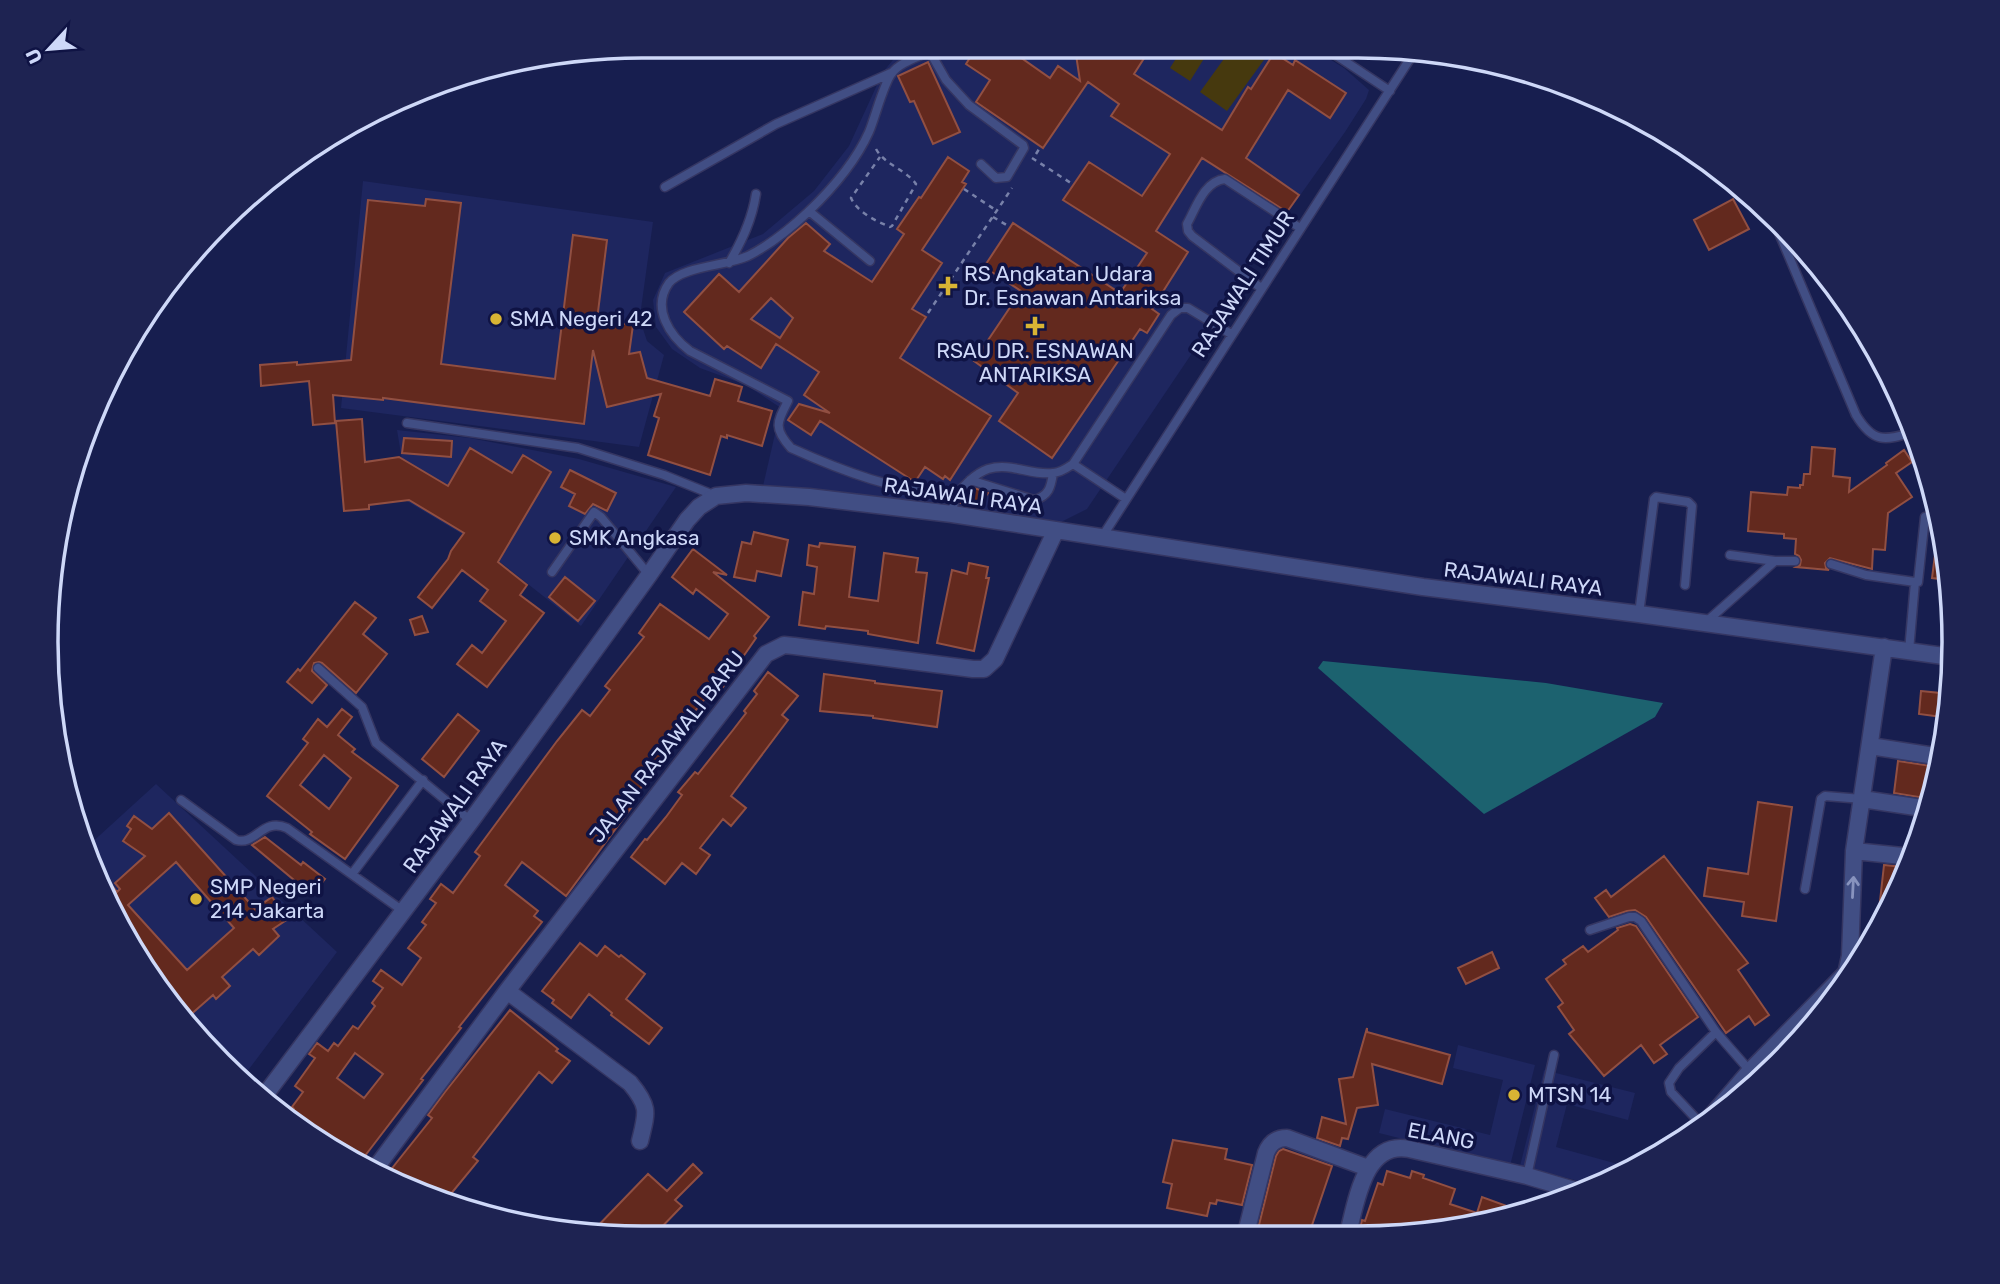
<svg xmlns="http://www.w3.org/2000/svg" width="2000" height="1284" font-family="Rubik,sans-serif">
<rect width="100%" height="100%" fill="#171e4f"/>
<path fill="#1e265f" d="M907 47 1315 50 1344 68 1369 90 1366 99 1345 132 1267 242 1087 509 1057 524 868 496 763 486 781 408 746 385 700 368 672 349 656 327 653 300 665 273 763 234 814 191 849 146 883 72 897 55Z
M363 181 653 222 641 309 643 329 647 341 664 355 639 447 341 408Z
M397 430 470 438 579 459 676 487 581 626 499 561 502 558 405 500 404 472Z
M156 784 337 952 240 1081 146 973 88 846Z
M1458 1045 1535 1065 1510 1166 1379 1133 1385 1109 1490 1135 1503 1080 1453 1068Z
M1544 1070 1635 1093 1628 1120 1567 1104 1556 1147 1625 1166 1622 1177 1598 1186 1520 1166Z"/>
<path fill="#46390e" d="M1182 49H1210L1190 81 1170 68Z
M1231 49H1255L1266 57 1227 111 1200 92Z"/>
<path fill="#1c626f" d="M1323 661 1546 683 1663 703 1655 717 1484 814 1318 668Z"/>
<path fill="#63291e" stroke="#914f42" stroke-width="2" fill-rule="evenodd" d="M976 48H1007L1050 78 1058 66 1080 81 1075 48 1150 49 1134 74 1222 130 1248 87 1251 89 1274 53 1293 65 1295 60 1346 93 1330 118 1288 90 1246 158 1299 195 1287 212 1202 158 1156 231 1188 252 1152 309 1159 314 1147 333 1140 329 1052 458 999 421 1018 393 974 361 1021 291 984 267 1013 223 1120 293 1147 253 1063 200 1089 162 1142 196 1170 154 1111 116 1119 104 1088 82 1043 148 976 102 990 80 966 64Z
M928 62 960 132 933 144 914 101 910 102 898 76Z
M948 157 969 171 962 182 966 184 922 250 942 263 912 309 926 317 900 358 991 416 950 480 945 476 943 479 925 467 915 482 820 421 811 435 788 420 799 404 830 413 804 395 819 372 776 344 761 368 727 346 724 349 684 312 719 274 739 292 788 238 806 223 830 244 824 251 872 282 904 234 897 229 919 197 921 198ZM771 298 793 318 780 338 751 319Z
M426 199 461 203 441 364 555 379 573 235 607 240 597 320 633 325 629 354 640 352 647 378 710 396 715 379 742 387 738 401 772 411 762 446 727 435V438L721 436 710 475 648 455 659 418 654 416 661 394 607 407 593 350 584 424 383 398V400L333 395 335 423 313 425 309 381 261 386 260 365 297 362V365L351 360 368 200 425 206Z
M1733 199 1749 229 1709 250 1694 220Z
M362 419 365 462 399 457 448 486 470 448 512 473 523 455 551 472 498 562 527 585 520 595 544 613 487 687 457 664 472 645 482 653 506 621 480 601 488 590 462 570 432 608 418 597 448 559 451 551 464 533 409 500 369 505V509L344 511 336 421Z
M404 438 452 441 451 457 402 453Z
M1812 447 1835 449 1833 476 1850 478 1849 492 1887 465 1886 463 1904 450 1912 462 1896 473 1912 497 1888 513 1885 550 1873 549 1872 569 1830 558 1825 563 1826 568 1829 570 1796 567 1800 565 1801 560 1799 556 1795 554 1796 539 1784 538V534L1748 531 1751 492 1787 495 1788 487 1800 488V485H1803L1804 474H1810Z
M570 470 616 493 607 511 593 504 585 514 569 506 575 494 561 487Z
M972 487 988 493 978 507 961 503Z
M1938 531H1941L1949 580 1932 578Z
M754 532 788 540 781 576 757 571 755 581 734 577 742 542 751 544Z
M820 543 855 547 849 597 878 601 884 553 918 558 916 572 927 573 918 643 868 634V631L826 626 825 629 799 625 803 592 814 594 817 567 807 565 809 545 819 547Z
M693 549 727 575 713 572 769 617 754 636 756 638 745 654 732 670 734 672 720 691 715 686 692 715 696 719 627 805 631 808 566 896 522 862 505 885 538 911 534 916 542 922 459 1027 461 1028 421 1079 423 1080 361 1161 289 1116 294 1109 292 1107 303 1092 295 1086 315 1058 309 1054 317 1043 328 1051 334 1043 338 1046 353 1026 358 1029 375 1006 372 1003 383 988 373 981 381 970 402 985 421 958 408 948 426 925 422 922 436 903 430 899 441 884 453 893 480 856 475 852 557 741 582 710 590 716 610 690 605 686 644 637 639 633 660 604 709 639 728 614 696 589 693 594 672 577ZM355 1053 383 1074 364 1098 337 1078Z
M969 563 988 567 986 578H989L974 651 937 643 952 570 967 574Z
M565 577 595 601 578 621 549 597Z
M355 602 376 618 363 634 387 654 356 693 322 663 319 662 314 663 312 671 327 685 312 703 287 682 298 669 300 671Z
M422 616 428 632 415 635 410 620Z
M768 672 798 696 782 715 788 720 731 796 746 808 731 826 723 819 700 848 710 855 696 874 682 863 665 884 631 857 645 839 647 840 666 817 682 795 678 792 695 772 698 774 733 730 746 713 744 711 757 694 754 691Z
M824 674 875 681V683L942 691 937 727 873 718V716L820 711Z
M1921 691 1950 694V718L1919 714Z
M342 709 352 717 338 735 355 749 352 752 398 786 345 859 310 834 312 832 267 796 308 743 303 739 318 719 327 727ZM324 755 351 778 329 809 300 785Z
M458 714 479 731 444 777 422 759Z
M1898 761 1938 767 1931 799 1894 793Z
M1758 802 1792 807 1776 921 1742 916 1744 902 1704 896 1708 868 1748 874Z
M169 813 255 909 272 897 288 919 273 929 279 936 259 955 253 949 222 977 230 986 216 999 213 995 188 1017 143 968 105 883 108 881 117 892 120 889 115 883 145 856 123 841 131 829 127 826 134 816 152 829ZM176 862 234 928 187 970 128 905Z
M265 837 301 865 303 862 325 879 312 895 252 845Z
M1664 856 1748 963 1738 970 1769 1015 1755 1025 1749 1016 1726 1033 1646 917 1635 910 1627 911 1609 917 1595 898 1606 890 1611 897Z
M1884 865 1903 867 1901 881 1880 929 1877 928Z
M1630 924 1636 926 1698 1017 1660 1045 1667 1054 1654 1063 1641 1045 1604 1076 1569 1034 1574 1030 1558 1007 1563 1003 1546 979 1566 964 1563 960 1583 946 1588 952 1618 930 1617 928Z
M580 943 597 956 605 946 619 957 621 955 645 974 626 999 662 1028 649 1044 611 1015 612 1013 589 994 571 1018 552 1003 554 1000 542 991Z
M1492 952 1499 968 1466 984 1458 968Z
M510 1010 558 1049 556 1051 570 1061 552 1083 539 1072 473 1157 478 1161 445 1201 415 1193 389 1172 432 1118 428 1115 445 1092Z
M1367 1028V1032L1450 1055 1442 1084 1372 1064 1378 1105 1357 1108 1348 1139 1342 1138 1340 1146 1317 1138 1322 1117 1346 1124 1339 1079 1353 1077Z
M1173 1140 1227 1149 1225 1159 1252 1165 1242 1205 1217 1200 1216 1204 1210 1203 1207 1216 1167 1208 1172 1184 1163 1182Z
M1283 1149 1332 1166 1308 1237H1295L1270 1228 1267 1237 1257 1233 1276 1156 1279 1151Z
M693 1164 702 1173 675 1200 682 1206 655 1234H590L648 1174 667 1191Z
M1387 1171 1410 1178 1412 1171 1424 1175 1423 1178 1455 1189 1450 1204 1477 1213 1482 1197 1526 1213 1512 1218 1397 1237H1358L1362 1220 1365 1221 1378 1183 1383 1185Z"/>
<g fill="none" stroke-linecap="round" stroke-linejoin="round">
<g stroke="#353662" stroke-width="11">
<path id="service" d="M938 47C924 56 902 60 892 73 884 82 875 118 869 132 856 161 831 190 808 212 792 227 768 246 748 256 726 266 683 266 669 283 651 308 670 336 690 351L788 401C777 422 773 428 791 448 842 471 898 492 955 496L952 514
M1328 50 1390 91
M930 52 946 80 969 105 1023 145 1024 148 1007 177 996 178 981 164
M665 187 776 124 891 73
M809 211 870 261
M1771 214 1856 415C1873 443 1884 441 1913 432
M729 263C742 241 752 220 756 194
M1261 288 1192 236 1188 231 1187 224C1196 208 1204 181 1225 179L1300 228
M407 423 578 448 664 475 716 496
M1073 464 1126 499
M970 480 1034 500C1049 496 1051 487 1053 473
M955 496C964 486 974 474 988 469 1011 462 1031 476 1053 473 1060 473 1067 468 1073 464L1171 315 1180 308H1188L1231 334
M1102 537 1415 51
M1730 555 1775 561
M1831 564 1866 575 1915 582
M552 572 594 512 601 517 649 575
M1639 614 1654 499 1656 497 1688 502 1692 506 1685 585
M1706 622 1775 561H1795
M1909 651 1915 582H1918L1925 517
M318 668 362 707 376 743 471 821
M181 800 236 840C256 846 262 817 287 828L403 911
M352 874 423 780
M1805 889 1821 799 1825 796 1862 799
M1590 930 1629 917H1635L1641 921 1716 1032 1750 1071
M1703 1126 1671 1092 1669 1083 1679 1068 1716 1032
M1527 1176 1554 1055"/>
</g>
<g stroke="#353662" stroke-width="19">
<path id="minor" d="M1870 746 1941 757
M1862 799 1929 809
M1854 851 1912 857
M1844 983 1850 956 1854 851 1884 647
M507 991 630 1083C650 1107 647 1112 640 1141
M262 1099 471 821 649 575 687 520 699 507 716 496 746 493 809 497 952 514 1423 587 1639 614 1951 657
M1702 1127 1750 1071 1847 972
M375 1169 507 991 766 654 784 645 794 646 973 669H984L995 659 1056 530
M1245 1237 1266 1153C1270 1143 1276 1138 1287 1138L1368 1168
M1347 1237C1356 1205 1363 1140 1409 1149L1527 1176 1581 1192"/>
</g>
<path stroke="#7881a9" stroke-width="2.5" stroke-dasharray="5 5" stroke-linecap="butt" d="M876 149C885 165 905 169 916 184L892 226 890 227C876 221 857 212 851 198L880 157
M1036 154 1041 146
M1032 158 1074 185
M964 189 997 211
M993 217 1010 227
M928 313 1012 188"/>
<use href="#service" stroke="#414e84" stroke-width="8"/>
<use href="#minor" stroke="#414e84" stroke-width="16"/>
</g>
<defs><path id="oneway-shaft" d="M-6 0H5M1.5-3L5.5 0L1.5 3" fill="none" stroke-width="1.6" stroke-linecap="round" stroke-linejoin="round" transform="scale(1.75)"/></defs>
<use stroke="#8893be" href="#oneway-shaft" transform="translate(1853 887) rotate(-87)"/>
<g fill="#d8b434" stroke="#0f1344" stroke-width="2.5">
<path d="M944.5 275.5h7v7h7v7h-7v7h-7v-7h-7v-7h7z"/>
<circle cx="496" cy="319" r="7"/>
<path d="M1031.5 315.5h7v7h7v7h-7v7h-7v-7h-7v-7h7z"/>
<circle cx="555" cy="538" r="7"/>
<circle cx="196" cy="899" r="7"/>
<circle cx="1514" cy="1095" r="7"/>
</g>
<g text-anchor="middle" stroke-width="7" stroke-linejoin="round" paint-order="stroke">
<g font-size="21" fill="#ced8f8" stroke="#0f1344" text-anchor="start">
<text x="964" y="281">RS Angkatan Udara<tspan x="964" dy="24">Dr. Esnawan Antariksa</tspan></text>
<text x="510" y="326">SMA Negeri 42</text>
<text x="1035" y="358" text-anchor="middle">RSAU DR. ESNAWAN<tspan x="1035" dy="24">ANTARIKSA</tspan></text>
<text x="569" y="545">SMK Angkasa</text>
<text x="210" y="894">SMP Negeri<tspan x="210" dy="24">214 Jakarta</tspan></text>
<text x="1528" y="1102">MTSN 14</text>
</g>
<g font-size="21" fill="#ced8f8" stroke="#0f1344">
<text transform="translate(1243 284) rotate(-57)" y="7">RAJAWALI TIMUR</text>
<text transform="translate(963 496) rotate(8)" y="7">RAJAWALI RAYA</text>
<text transform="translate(1523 579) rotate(7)" y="7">RAJAWALI RAYA</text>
<text transform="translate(667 747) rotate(-52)" y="7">JALAN RAJAWALI BARU</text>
<text transform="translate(455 806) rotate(-54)" y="7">RAJAWALI RAYA</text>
<text transform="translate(1441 1136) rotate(11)" y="7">ELANG</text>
</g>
</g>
<path d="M0 0H2000V1284H0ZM642 58H1358A584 584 0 0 1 1942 642V642A584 584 0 0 1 1358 1226H642A584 584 0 0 1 58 642V642A584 584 0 0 1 642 58Z" fill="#1e2352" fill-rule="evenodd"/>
<path fill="none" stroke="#ced8f8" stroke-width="3.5" d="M642 58H1358A584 584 0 0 1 1942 642V642A584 584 0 0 1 1358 1226H642A584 584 0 0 1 58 642V642A584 584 0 0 1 642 58Z"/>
<g transform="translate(49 49) rotate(244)" stroke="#0f1344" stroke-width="5" paint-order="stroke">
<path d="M0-5L12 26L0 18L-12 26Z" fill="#ced8f8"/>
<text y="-10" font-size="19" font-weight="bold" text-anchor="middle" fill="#ced8f8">U</text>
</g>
</svg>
